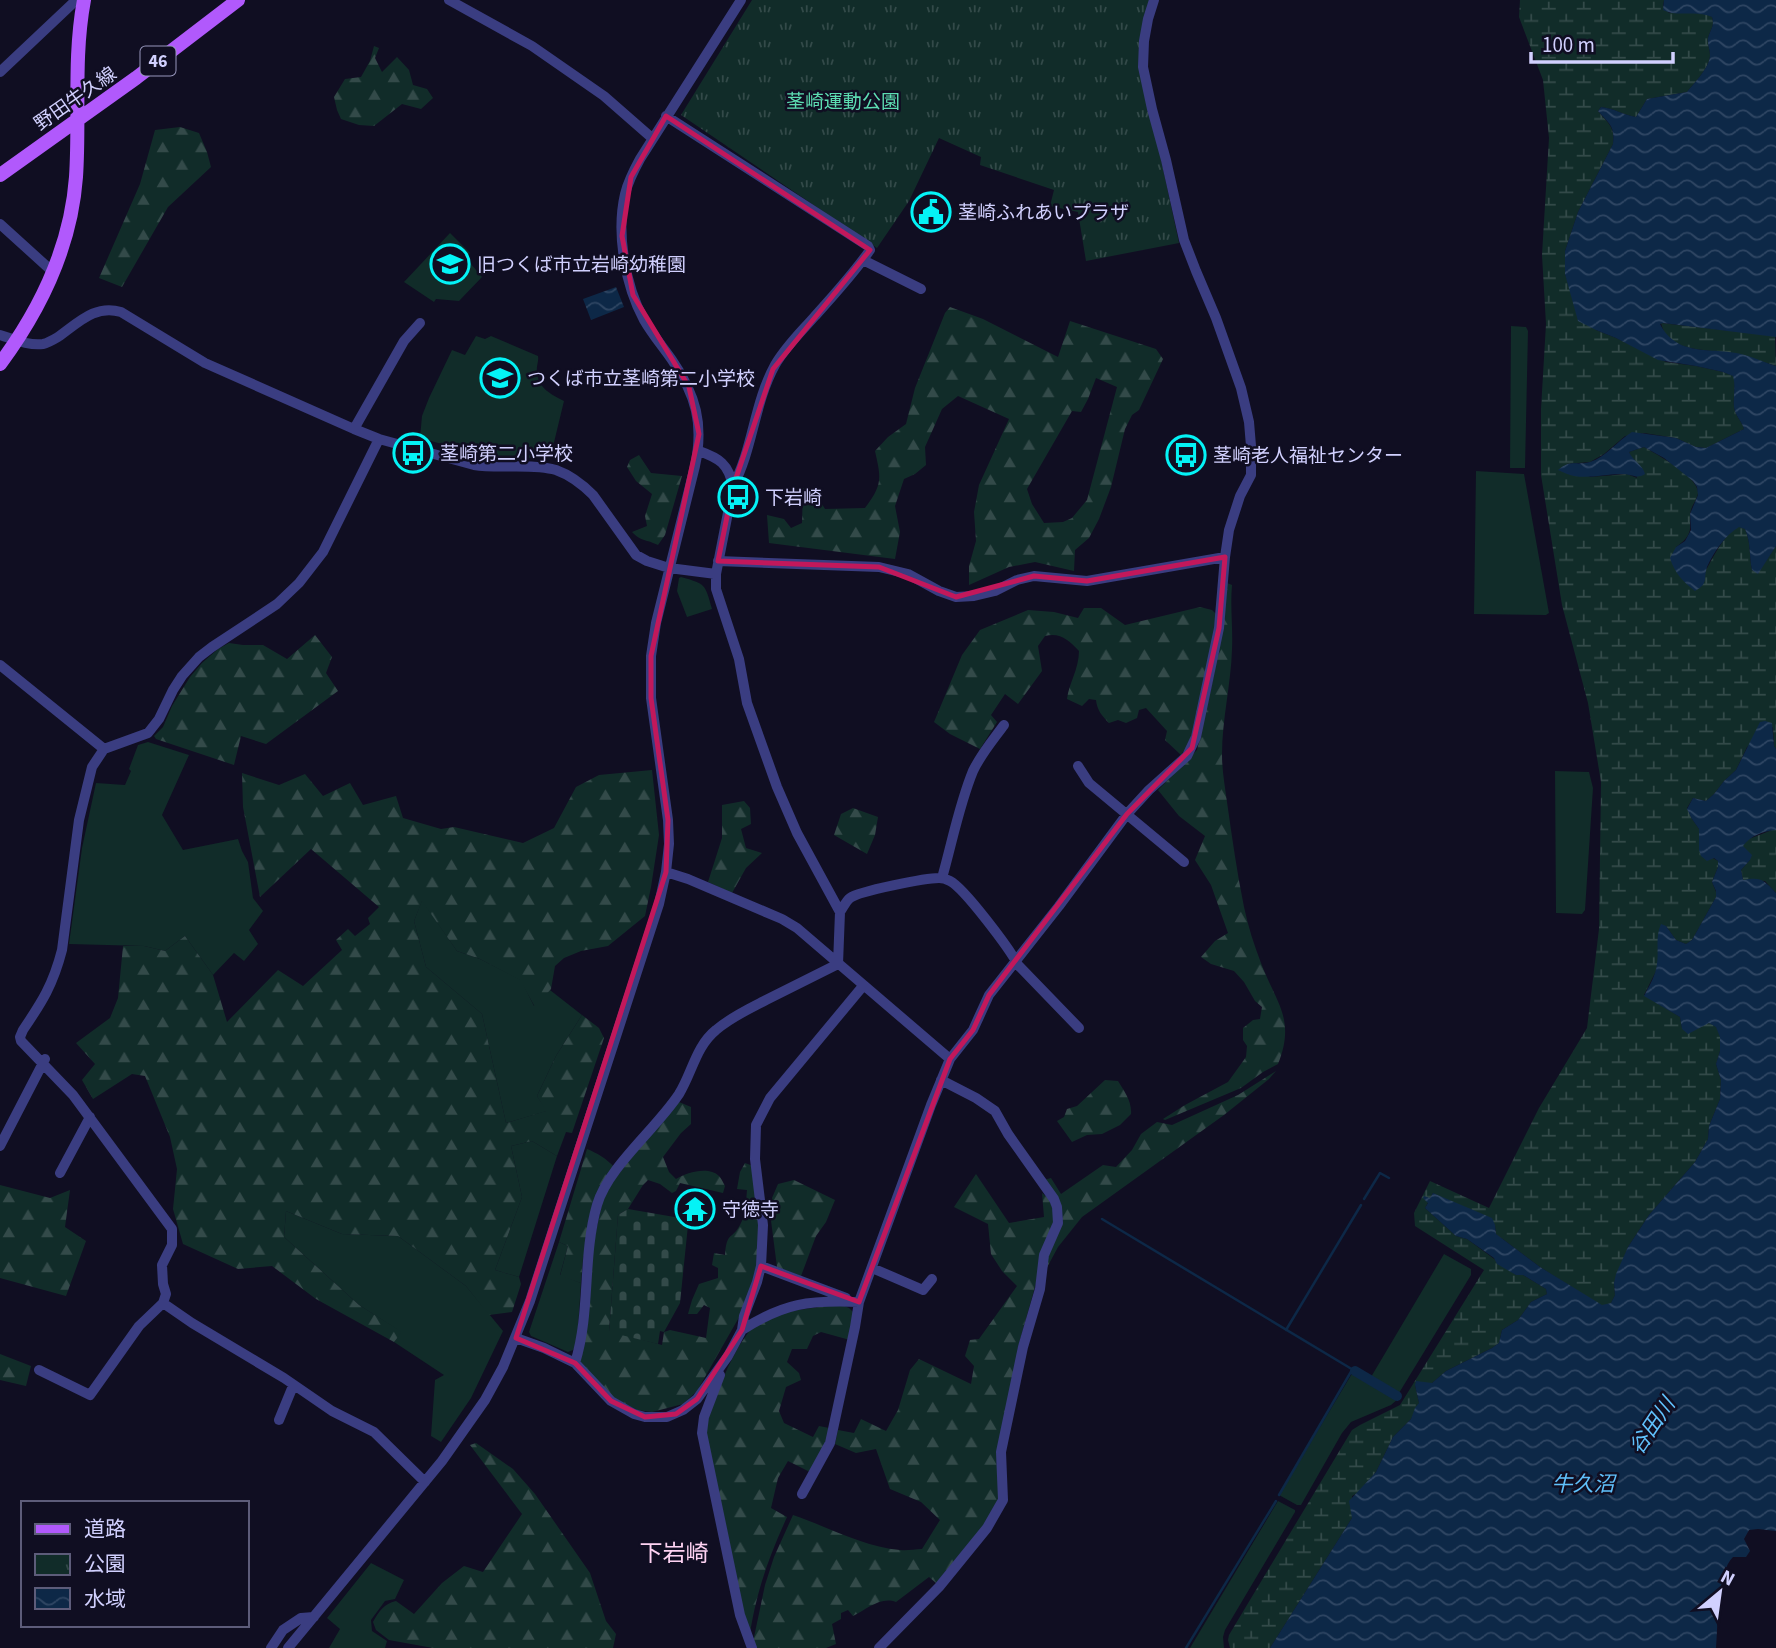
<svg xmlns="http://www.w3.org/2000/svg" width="1776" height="1648" font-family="'Source Sans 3','Noto Sans JP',sans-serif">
<defs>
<pattern id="forest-firs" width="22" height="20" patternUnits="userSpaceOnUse" patternTransform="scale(1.75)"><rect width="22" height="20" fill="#112c29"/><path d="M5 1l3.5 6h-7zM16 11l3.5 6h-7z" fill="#334a49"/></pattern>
<pattern id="wetland-marsh" width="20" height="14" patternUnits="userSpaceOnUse" patternTransform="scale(1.75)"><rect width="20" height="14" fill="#112c29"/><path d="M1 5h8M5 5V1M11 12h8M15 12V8" fill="none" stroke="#334a49"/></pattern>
<pattern id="cemetery-stones" width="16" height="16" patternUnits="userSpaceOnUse" patternTransform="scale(1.75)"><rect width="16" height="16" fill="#112c29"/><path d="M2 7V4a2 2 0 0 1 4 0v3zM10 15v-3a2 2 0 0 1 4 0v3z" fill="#334a49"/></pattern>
<pattern id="park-tufts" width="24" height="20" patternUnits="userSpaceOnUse" patternTransform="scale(1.75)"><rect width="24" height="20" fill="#112c29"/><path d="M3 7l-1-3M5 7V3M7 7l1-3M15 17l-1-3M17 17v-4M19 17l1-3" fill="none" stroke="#334a49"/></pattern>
<pattern id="water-waves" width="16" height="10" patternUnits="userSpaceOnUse" patternTransform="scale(1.75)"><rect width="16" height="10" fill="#0d2847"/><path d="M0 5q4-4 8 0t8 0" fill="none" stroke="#2f4663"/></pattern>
</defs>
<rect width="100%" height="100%" fill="#100e22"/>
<path fill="#112c29" d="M450 233 470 253 465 257 482 277 459 301 436 299 434 302 404 282Z
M1511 326 1526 327 1528 331 1525 468H1510Z
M476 336 485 339 491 336 538 356C539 362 536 366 537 373 539 389 551 394 564 401L550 459 482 455 420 438 422 416 429 398 452 350 465 355Z
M1476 471 1524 474 1549 613 1546 615 1474 614Z
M681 577C706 584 705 584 712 609L687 617 677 591 679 578Z
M148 742 189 755 162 815 183 850 238 839 242 851 248 862 253 898 263 911 249 930 258 944 244 961 234 953 213 975 185 936 165 951 144 946 69 944 82 848 96 783 125 785 131 771 129 769 138 745Z
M1555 771 1589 772 1593 788 1585 910 1582 914 1556 913Z
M422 900 457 951 480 959 521 980 534 1006 550 990 582 1015 556 1056 537 1096 547 1111 506 1123 482 1014 426 967 414 921Z
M532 1141 557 1156 519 1277 495 1270 522 1197 511 1146Z
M286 1211 342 1234 398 1236 466 1286 503 1331 471 1398 441 1442 431 1436 435 1380 444 1375 394 1342 401 1332 359 1305 284 1237Z
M559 1242 568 1246 560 1275 581 1283 577 1343 573 1350 568 1352 531 1336 529 1332Z
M1444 1254 1471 1269V1275L1399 1393 1371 1377Z
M1353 1372 1398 1399 1391 1405 1351 1422 1342 1433 1301 1505H1297L1279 1495Z
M1278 1501 1295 1510V1512L1225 1630 1223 1637 1224 1648H1190Z
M371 1563 404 1580 395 1599 385 1601 371 1620 372 1631 387 1641 385 1648H329L340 1629 327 1618Z"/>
<path fill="url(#forest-firs)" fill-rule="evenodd" d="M374 46 379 48 375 58 382 72 397 57 409 70 413 85 427 89 433 98 421 109 402 104 374 126 359 125 341 119 337 110 334 97 345 79 361 77 370 61Z
M180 127 199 133 207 152 211 167 168 207 122 287 99 278 140 184 155 130Z
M950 307 983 319 1058 357 1070 321 1156 349 1163 359 1139 410 1132 415 1125 429 1111 487 1099 519 1089 538 1075 550 1074 571 1035 562 1009 567 969 585V566L976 541 974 512 979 485 1009 419 958 396 942 409 925 447 926 465 915 474 904 479 895 506 900 532 895 559 769 543 767 515 784 519 791 528 802 523 803 488 817 496 825 509 865 508C883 484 881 478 875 451L888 437 906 424 915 388 945 313ZM1096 378 1117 387 1087 500 1072 518 1063 522 1044 523 1032 504 1027 489 1072 411 1081 412 1088 399Z
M639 455 651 473 682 476 665 535 658 545C646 539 642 542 632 532L647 526 645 516 652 494 636 481 627 467 630 460Z
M1227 583 1232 585C1230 607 1233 628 1232 649 1231 684 1222 719 1222 755 1222 771 1225 787 1227 802 1232 837 1237 873 1244 907 1248 926 1254 945 1261 963 1276 1003 1296 1019 1278 1064L1263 1072 1241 1088 1165 1120 1163 1119 1185 1105 1228 1082 1246 1057 1247 1046 1243 1040V1028L1253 1020 1260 1019 1262 1007 1255 1001 1244 982 1234 971 1211 964 1201 957 1215 941 1228 933 1211 885 1195 860 1205 836 1179 816 1158 790 1197 750 1214 675Z
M1200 607 1212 610 1216 614 1211 654 1191 741 1181 755 1165 740 1167 731 1146 708 1139 710 1137 718 1126 723 1118 720 1109 723C1102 716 1097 710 1096 700L1089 699 1082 706 1067 699C1069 683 1079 669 1079 651 1069 640 1060 632 1045 636L1038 646 1042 671 1018 704 1005 694 991 715 997 722 980 749 950 734 934 722 962 655 980 630 1028 610 1054 612 1078 618 1084 608H1101L1125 625Z
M315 635 332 657 326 673 338 691 266 744 241 736 234 765 156 739 154 736 163 727 172 706 190 677 202 663 218 649 229 643 243 645H263L287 659Z
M652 770 659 835 651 887 645 916 608 946 581 951 564 958 555 966 551 989 535 1007 520 980 480 959 457 951 422 901 414 921 426 967 482 1014 506 1123 546 1111 537 1096 556 1056 582 1015 599 1028 604 1038 572 1133 566 1132 557 1156 532 1141 511 1146 522 1197 495 1270 519 1277 521 1284 512 1312 489 1315 466 1286 398 1236 342 1234 286 1211 284 1237 359 1305 402 1332 394 1342 316 1299 272 1266 238 1269 183 1244 173 1209 177 1169 170 1137 145 1076 132 1074 93 1099 82 1080 95 1064 76 1043 110 1018 118 998 123 946H144L165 951 185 936 213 975 227 1022 278 970 303 986 342 950 336 940 348 929 355 936 370 924 368 918 379 907 311 849 260 897 243 807 242 773 279 785 305 774 323 796 350 783 363 805 396 796 403 818 441 829 454 827 523 843 554 828 576 787 599 775Z
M744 801 750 808 751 824 741 829 746 848 762 853 746 868 732 893 708 882 722 838V805Z
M853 808 878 817 875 835 867 854 834 835 841 814Z
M1276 1071 1269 1079 1224 1115 1082 1217 1058 1247 1044 1273 1046 1257 1060 1228 1044 1180 1051 1178 1061 1194 1103 1165 1116 1167 1132 1150 1141 1134 1157 1122 1172 1125 1238 1095Z
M1105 1080 1118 1081C1124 1091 1132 1101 1131 1114L1120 1125 1102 1134 1087 1135 1072 1142 1057 1121 1064 1117 1067 1109 1077 1106Z
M679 1102 691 1107V1124L681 1133 663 1157 669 1172 676 1179C687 1172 709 1166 719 1176 722 1179 723 1183 725 1186L723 1193 680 1183 676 1191 672 1193 660 1184 648 1180 643 1185 628 1209 618 1215 609 1331 662 1345 664 1332 670 1330 706 1338 710 1308 704 1305 697 1314H688L692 1300 699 1284 718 1278V1268L712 1265 714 1253 725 1255C727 1231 731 1241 740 1225 746 1215 746 1201 747 1190L737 1189 740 1172 745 1163 753 1166 759 1225 757 1269 742 1312 697 1391 683 1404 652 1412 637 1410 611 1396 579 1362 592 1251 602 1203 610 1186 627 1163Z
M587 1149C597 1153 607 1159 614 1167L583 1258 581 1283 560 1276 568 1246 559 1242Z
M976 1174 1009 1223 1044 1217 1042 1193 1049 1199 1055 1216 1018 1347 999 1501 988 1520 936 1583 929 1577 896 1602C881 1596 867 1609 853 1616L848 1610 841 1613V1619L832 1624 836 1644 826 1648H756L753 1642 765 1585 774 1557 793 1515C828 1527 864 1547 900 1550 907 1551 915 1549 922 1549L940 1520 921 1502 890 1489 876 1449 856 1453 835 1444 838 1430 854 1433 861 1419 886 1431 898 1410 910 1370 919 1359 971 1384 974 1366 965 1356 970 1340 979 1339 1017 1286 1002 1271 991 1254 988 1224 954 1207Z
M794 1180 835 1200 826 1222 816 1236 801 1276 777 1267 769 1205 778 1184Z
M0 1185 50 1198 70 1190 65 1227 86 1241 66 1296 0 1278Z
M840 1304 849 1308 853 1312 850 1340 821 1332 813 1336 807 1349H792L787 1362 799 1373 801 1380 786 1387 779 1411 784 1423 813 1437 819 1426 829 1428 827 1443 810 1472 788 1461 778 1478 771 1508 787 1517C769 1557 757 1589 750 1633L744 1616 706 1435 709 1413 728 1367 739 1346 752 1327 778 1313Z
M0 1354 31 1366 26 1386 0 1380Z
M476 1443 513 1469 535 1494 590 1573 606 1621 616 1634 613 1648H433L389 1640 376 1630 373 1622C379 1611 384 1604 396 1601L414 1614 442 1583 464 1566 483 1572 522 1514 470 1445Z"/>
<path fill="url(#wetland-marsh)" d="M1520 0H1664L1663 6 1669 13 1702 12 1712 17C1715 26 1710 30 1708 38 1707 44 1710 49 1710 55 1710 67 1695 82 1687 92L1647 99 1636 117C1624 115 1613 108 1601 107L1598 111C1609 125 1615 126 1613 144L1578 212 1565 251V274L1570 288 1596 330 1616 338 1666 362 1696 366 1723 372 1734 376C1736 387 1733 397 1734 407 1735 416 1742 421 1744 429L1706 448 1696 447 1676 438 1644 433 1625 436 1604 454 1590 462 1566 464 1590 477 1627 474 1637 478 1633 461 1629 452 1644 447C1656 454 1699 477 1698 493 1697 500 1691 506 1690 514 1690 515 1690 524 1690 525 1691 535 1684 541 1676 547L1706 570C1715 554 1723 536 1739 526L1745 529C1751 542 1749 556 1752 570L1758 573 1776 546V749L1774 746 1773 727 1747 747 1736 770 1724 781 1714 794 1706 801 1693 798 1687 808 1692 819 1699 829V850L1718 861V867L1712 882 1716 892V897L1692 940 1686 944 1676 940 1666 926 1656 971 1644 995 1680 1017 1682 1028 1709 1023 1716 1026 1720 1036V1051L1716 1064 1721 1080 1720 1099 1709 1126 1708 1139 1695 1162 1649 1215 1628 1247 1614 1283 1615 1295 1611 1303 1602 1306 1540 1267 1496 1234 1495 1225 1433 1193 1425 1208 1456 1236 1467 1239 1516 1275H1523L1546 1289 1547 1294 1531 1302 1518 1320 1502 1330 1499 1343 1492 1348 1446 1371 1432 1383 1415 1385 1419 1403 1411 1419 1393 1437 1376 1472 1359 1492 1352 1496V1518L1270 1648H1230L1228 1640 1229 1635 1352 1430 1360 1425 1400 1405 1484 1270 1415 1226 1414 1213 1430 1181 1489 1208 1539 1108 1587 1028 1599 929 1601 782 1588 703 1562 605 1541 475V409L1546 324 1542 255 1549 138 1543 80 1519 17Z
M1661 323 1775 336 1776 366C1760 361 1744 355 1727 353 1706 349 1667 352 1661 323Z
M1772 830H1776V893L1765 881 1743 880 1741 870 1750 860 1742 846 1749 839Z"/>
<path fill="url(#cemetery-stones)" d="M628 1209 686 1219 685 1224 688 1225 680 1303 664 1332 660 1331 658 1344 609 1332 618 1215Z"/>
<path fill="url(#park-tufts)" d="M752 0H1151L1141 36 1162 164 1179 243 1086 261 1078 212 1050 206 1054 190 980 165 981 157 939 138 909 201 877 248 681 115Z"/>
<path fill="url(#water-waves)" d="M1664 0H1776V337L1663 323 1660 324C1678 359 1714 346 1745 355 1755 358 1766 363 1776 366V546L1758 574 1752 570C1749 556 1751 542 1745 529L1739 527C1725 535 1714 552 1707 567 1703 580 1709 583 1695 591 1683 582 1674 572 1670 558L1676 547 1685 541 1691 530 1690 514 1698 495 1697 487 1693 481 1664 458 1644 447 1629 452C1633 461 1643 465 1645 474 1637 479 1634 475 1624 474 1608 473 1591 479 1574 476 1569 475 1563 472 1558 470 1571 459 1575 466 1590 462 1606 457 1617 441 1632 432L1676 438 1696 447 1706 448 1744 429C1742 421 1735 416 1734 407 1733 397 1736 386 1733 376L1723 372 1696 366 1658 360 1616 338 1596 330 1578 321 1565 274V251L1578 212 1613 144C1615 125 1609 124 1598 111L1601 107C1613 108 1624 115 1636 117L1647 99 1687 92C1695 82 1710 67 1710 55 1710 49 1707 44 1708 38 1710 30 1715 26 1712 17 1695 9 1678 18 1663 10Z
M616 287 624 307 591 320 583 299Z
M1765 721 1772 723 1774 746 1776 749V830C1763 831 1750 836 1743 846L1752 855 1750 860 1741 870 1743 880C1761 877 1763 879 1776 893V1531L1758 1529 1749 1530 1744 1539 1750 1551 1746 1557H1733C1717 1572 1718 1626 1716 1648H1270L1352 1518 1349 1501 1376 1472 1393 1437 1411 1419 1415 1408 1419 1403 1415 1385 1416 1381 1432 1383 1446 1371 1492 1348 1499 1343 1502 1330 1518 1320 1531 1302 1547 1294 1546 1289 1523 1275H1516L1497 1264 1494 1258 1467 1239 1456 1236 1425 1208 1428 1203 1423 1198 1424 1196 1430 1198 1433 1193 1492 1218 1495 1225 1496 1234 1540 1267 1602 1305 1611 1303 1615 1295 1614 1283 1616 1274 1628 1247 1649 1215 1695 1162 1708 1139 1709 1126 1720 1099 1721 1080 1716 1064 1720 1051V1037L1716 1027 1709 1023 1688 1034 1682 1029 1680 1017 1644 996C1649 986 1656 975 1657 964 1659 950 1655 937 1661 924L1666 926 1676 940 1686 944 1692 940 1716 897V891L1712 882 1718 867V861L1714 858 1707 861 1701 856 1699 850V829L1692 819 1687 809 1693 798 1706 801 1714 794 1724 781 1736 770 1760 722Z"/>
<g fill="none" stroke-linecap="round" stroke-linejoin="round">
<path stroke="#0d2847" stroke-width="2.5" d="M1364 1199 1380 1173 1389 1178
M1102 1219 1355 1371
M1286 1330 1361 1205
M1279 1495 1352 1370
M1186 1648 1276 1501"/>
<path stroke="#0d2847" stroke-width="10" d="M1355 1371 1397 1396"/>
<path stroke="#3a3d81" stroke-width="10" d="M449 0 532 46 604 96 652 138
M0 72 73 3 82 0
M666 116 868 246 870 250C854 273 834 295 815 316 801 332 786 346 775 365 754 403 753 449 733 486
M0 224 53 272
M863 260 921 289
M0 335C13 339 29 346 43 344 48 343 53 340 58 337 78 323 95 304 121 312L205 363 354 429 379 439 474 465C499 469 533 463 556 470 570 475 583 485 593 495L636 555 647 561 669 568 716 574
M354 429 404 341 420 323
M718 561 879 567 908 574 939 591 956 597 974 596 995 591 1017 580 1034 576 1087 581 1225 557
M0 665 104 749
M1078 766 1089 783 1184 862
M666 872 688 879 782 919 797 928 950 1059
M942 878C952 843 959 805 973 771 981 754 993 740 1004 725
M840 912C843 908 846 901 850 898 859 891 926 878 939 878 943 878 946 879 950 881 964 888 1010 949 1018 965L1079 1028
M0 1146 45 1059
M60 1173 90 1117
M761 1266 846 1298
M872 1268 923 1290 932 1279
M163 1303 192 1323 284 1378 332 1411 374 1432 425 1482
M742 1330C784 1303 809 1300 859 1302
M516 1338 544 1348 575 1363 611 1401 634 1414 645 1417H667L683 1410 697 1399 728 1356 742 1330 744 1316 757 1282 761 1266 763 1225 755 1159 756 1125 770 1098 863 986
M575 1363C591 1312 582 1257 597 1205 608 1167 656 1129 679 1094 692 1073 696 1046 716 1030 731 1017 749 1009 766 1000 790 988 814 976 838 964L840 912 797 833 777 787 747 703 739 659 716 589V574L733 487C729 464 719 458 699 451
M39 1370 90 1395 139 1326 163 1303 166 1294 163 1284 162 1265 172 1245V1229L73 1095 21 1041 20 1037 23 1030C42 1002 53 985 62 950L79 820 92 767 104 749 148 733 159 719 173 690 182 676 199 657 212 647 277 604 299 583 323 552 379 439
M720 1375 704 1417 702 1433 740 1615 752 1648
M279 1420 293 1386
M802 1494 830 1443 855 1327 859 1302 931 1105 950 1059 973 1030 989 995 1059 906 1127 814 1149 790 1187 756 1196 737 1219 628 1225 557 1229 530 1240 496 1251 475V446L1249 422 1241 388 1216 318 1196 271 1184 240 1166 160 1152 109 1143 67 1144 41 1148 19 1154 0
M271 1648 283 1630 301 1618 314 1617
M288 1648 442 1461 485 1400 503 1367 530 1301 659 904 666 872 669 844 668 820 651 698V656L656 623 695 466C704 424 696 395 672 360 663 347 652 334 644 320 625 285 616 233 625 194 628 182 634 170 640 159L741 0
M879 1648 939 1587 987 1528 1003 1500 1001 1452 1023 1347 1040 1289 1044 1255 1058 1223 1057 1207 1054 1199 1008 1134 995 1111 976 1098 941 1080"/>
<path stroke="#b159fc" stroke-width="14" d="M0 175 136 78 238 0
M0 364C40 310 71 246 76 177 80 118 73 59 84 0"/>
</g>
<path fill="none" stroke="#c2185b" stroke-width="5" stroke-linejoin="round" d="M666 116 870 250 773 369 733 487 718 561 879 567 956 597 1034 576 1087 581 1225 557 1219 628 1192 748 1127 814 989 995 973 1030 950 1059 859 1302 761 1266 742 1330 697 1399 676 1414 645 1417 611 1401 575 1363 516 1338 666 872 668 820 651 698V656L699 434 689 387 633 295 622 236 631 177Z"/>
<defs>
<g id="civic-ring" transform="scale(2.0125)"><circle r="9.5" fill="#100e22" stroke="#04f3f6" stroke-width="1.5"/><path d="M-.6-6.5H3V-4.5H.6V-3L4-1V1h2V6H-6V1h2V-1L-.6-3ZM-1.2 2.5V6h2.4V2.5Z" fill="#04f3f6"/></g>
<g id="school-ring" transform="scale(2.0125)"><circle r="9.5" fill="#100e22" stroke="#04f3f6" stroke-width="1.5"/><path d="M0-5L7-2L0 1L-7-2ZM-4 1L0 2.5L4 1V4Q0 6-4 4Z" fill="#04f3f6"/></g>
<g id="bus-ring" transform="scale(2.0125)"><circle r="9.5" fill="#100e22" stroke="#04f3f6" stroke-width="1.5"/><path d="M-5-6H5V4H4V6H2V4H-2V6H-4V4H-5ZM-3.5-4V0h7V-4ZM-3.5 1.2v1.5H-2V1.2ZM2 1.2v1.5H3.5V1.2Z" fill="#04f3f6"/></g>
<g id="temple-ring" transform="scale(2.0125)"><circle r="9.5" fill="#100e22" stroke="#04f3f6" stroke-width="1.5"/><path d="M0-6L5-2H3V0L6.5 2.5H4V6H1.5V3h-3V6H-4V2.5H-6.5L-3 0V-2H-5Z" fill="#04f3f6"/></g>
</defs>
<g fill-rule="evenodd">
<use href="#civic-ring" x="931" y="212"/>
<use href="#school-ring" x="450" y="264"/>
<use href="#school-ring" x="500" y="378"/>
<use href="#bus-ring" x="413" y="453"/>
<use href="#bus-ring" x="1186" y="455"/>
<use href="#bus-ring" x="738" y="497"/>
<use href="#temple-ring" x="695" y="1209"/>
</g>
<g text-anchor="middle" stroke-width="5" stroke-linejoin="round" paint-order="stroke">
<rect fill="#100e22" stroke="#9796bc" stroke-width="2" x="140.5" y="46.5" width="35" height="29" rx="5"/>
<g font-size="18" font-weight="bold" fill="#d1d0fe">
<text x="158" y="67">46</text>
</g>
<g font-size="19" fill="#d1d0fe" stroke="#100e22">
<text transform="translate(75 98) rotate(-35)" y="7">野田牛久線</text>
</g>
<g font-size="19" fill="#5dddb2" stroke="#100e22">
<text x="843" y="108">茎崎運動公園</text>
</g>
<g font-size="19" fill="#d1d0fe" stroke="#100e22" text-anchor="start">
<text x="958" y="219">茎崎ふれあいプラザ</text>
<text x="477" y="271">旧つくば市立岩崎幼稚園</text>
<text x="527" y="385">つくば市立茎崎第二小学校</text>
<text x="440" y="460">茎崎第二小学校</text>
<text x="1213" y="462">茎崎老人福祉センター</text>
<text x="765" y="504">下岩崎</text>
<text x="722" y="1216">守徳寺</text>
</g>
<g font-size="21" font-style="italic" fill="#60c1fc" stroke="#100e22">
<text transform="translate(1652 1426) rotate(-56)" y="7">谷田川</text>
<text x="1583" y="1491">牛久沼</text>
</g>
<g font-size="23" fill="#fed2f2" stroke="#100e22">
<text x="674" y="1561">下岩崎</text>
</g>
</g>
<rect x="21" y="1501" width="228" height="126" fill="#100e22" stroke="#5d5c7a" stroke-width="2"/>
<rect x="35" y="1524" width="35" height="10" fill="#b159fc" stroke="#5d5c7a" stroke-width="2"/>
<text x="84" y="1536" font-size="21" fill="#d1d0fe">道路</text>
<rect x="35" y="1554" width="35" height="21" fill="url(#park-tufts)" stroke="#5d5c7a" stroke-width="2"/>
<text x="84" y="1571" font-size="21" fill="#d1d0fe">公園</text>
<rect x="35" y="1588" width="35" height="21" fill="url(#water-waves)" stroke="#5d5c7a" stroke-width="2"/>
<text x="84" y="1606" font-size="21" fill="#d1d0fe">水域</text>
<g transform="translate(1720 1592) rotate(29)" stroke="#100e22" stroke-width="5" paint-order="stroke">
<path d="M0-5L12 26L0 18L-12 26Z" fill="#d1d0fe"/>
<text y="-10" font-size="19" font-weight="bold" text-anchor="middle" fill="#d1d0fe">N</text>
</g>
<path d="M1531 52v10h142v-10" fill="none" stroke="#d1d0fe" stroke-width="3.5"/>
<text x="1542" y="52" font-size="21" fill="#d1d0fe" stroke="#100e22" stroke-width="5" paint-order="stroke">100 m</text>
</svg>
